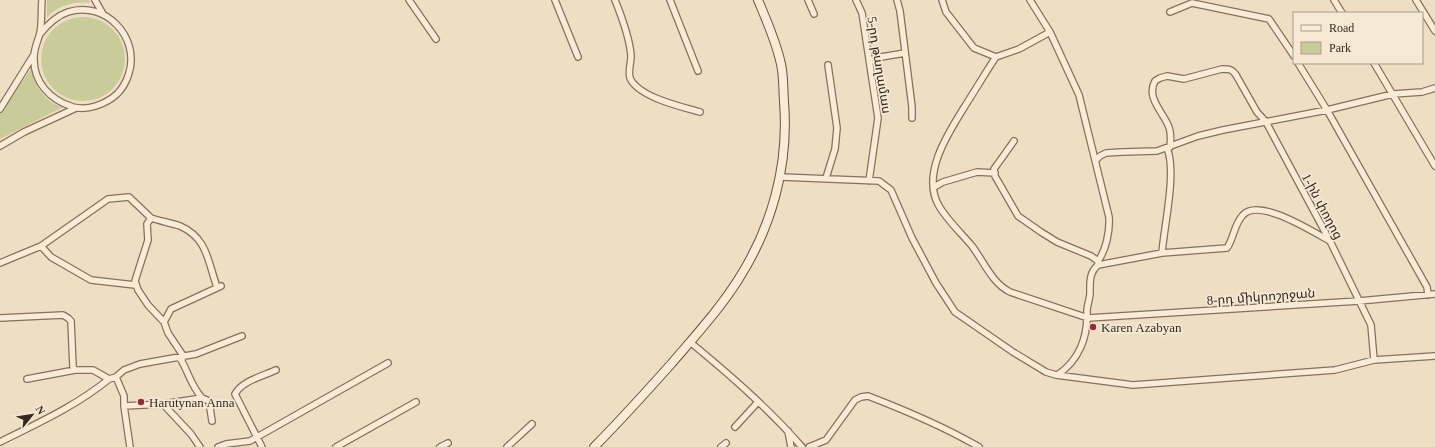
<svg xmlns="http://www.w3.org/2000/svg" width="1435" height="447" font-family="'Times New Roman','Noto Sans Armenian',serif">
<rect width="100%" height="100%" fill="#eddec4"/>
<path fill="#c9cb98" d="M47 0H89L90 3C74 1 59 5 47 17Z
M41 59a42 42 0 1 1 84 0a42 42 0 1 1-84 0Z
M31 69C35 86 45 103 63 107L0 139V114Z"/>
<g fill="none" stroke-linecap="round" stroke-linejoin="round">
<g stroke="#876f5b" stroke-width="8">
<path id="minor" d="M95 0 103 14
M409 0 436 39
M555 0 578 57
M615 0C621 15 630 40 631 56 631 63 628 71 630 78 638 97 682 107 700 112
M670 0 698 71
M808 0 814 14
M856 0 862 13 878 118 869 181
M897 0 900 11 912 107V118
M942 0 946 12 974 48 996 57 1019 49 1050 32
M1030 0 1050 32 1079 95 1109 217C1110 231 1106 250 1098 261
M1334 0 1342 13
M1416 0 1435 31
M1170 12 1192 3 1269 19 1294 56
M40 34C48 24 56 16 68 12 105 0 140 37 129 73 127 80 123 88 117 94 106 104 88 111 73 107 50 100 33 82 34 57 34 48 38 41 40 33 42 23 41 11 42 0
M996 57C987 70 979 84 970 98 953 126 919 172 939 206 947 220 962 234 972 246 984 262 992 283 1010 292L1088 318 1359 301 1435 294
M870 62 875 58 905 53
M1298 63 1327 110 1427 287 1428 295
M1374 63 1435 166
M0 109 33 56
M1014 141 994 169 995 176 1018 216 1041 232 1057 242 1091 256 1098 261V264
M0 146 24 132 76 108
M1170 147C1171 139 1171 131 1168 125 1162 111 1146 97 1155 81L1160 78 1167 76 1184 79 1222 69C1229 69 1232 69 1236 75L1257 112 1266 122 1330 241 1371 325 1374 360
M1096 160 1100 156 1106 153 1122 152 1157 151 1198 136 1223 130 1327 110 1393 94 1422 92 1435 88
M781 177 879 181 891 190 912 238 936 283 955 312 1013 352 1046 372 1056 375 1133 385 1335 370 1374 360 1435 356
M826 178 835 149 837 128 828 65
M934 187 943 182 977 172 995 173
M41 246 51 257 91 280 135 285
M1162 253C1164 226 1177 172 1167 148
M0 263 41 246 108 199 129 197 151 218
M0 318 63 315 68 318 71 321 73 367 75 370H93L109 379 116 377 124 370 140 364 196 354 242 336
M164 322 171 309 221 286
M690 342C730 375 768 408 802 447
M184 357 168 333 164 322 148 305 138 290 135 281 148 240 147 224 151 218C160 221 171 223 180 226 208 238 208 263 217 287
M180 358C189 373 190 384 202 398
M1057 375C1079 361 1088 337 1087 311 1087 305 1090 299 1090 293 1090 282 1089 273 1098 265L1162 253 1227 248C1234 238 1234 224 1243 215 1259 197 1313 232 1330 241
M116 377 124 396V406L130 447
M27 379 75 370
M163 404 202 398 209 401 212 421
M124 406 163 404 191 434 200 447
M735 427 758 402
M788 431 791 447
M0 442C38 423 76 406 109 379
M218 447 226 444 250 441 388 363
M262 447 235 394C242 381 263 376 276 370
M336 447 416 402
M440 447 448 443
M507 447 532 424
M721 447 726 443
M809 447 826 440 855 400 861 397 868 396C907 411 943 426 979 447"/>
</g>
<g stroke="#69513e" stroke-width="10">
<path id="secondary" d="M594 447C621 420 647 391 672 363 695 336 719 310 738 280 772 227 789 165 784 102 783 88 784 73 780 60 775 39 766 19 758 0"/>
</g>
<use href="#minor" stroke="#f8ecd7" stroke-width="5.5"/>
<use href="#secondary" stroke="#f8ecd7" stroke-width="8"/>
</g>
<g fill="#952c35" stroke="#f5e9d4" stroke-width="1.5">
<circle cx="1093" cy="327" r="4"/>
<circle cx="141" cy="402" r="4"/>
</g>
<g text-anchor="middle" stroke-width="3.5" stroke-linejoin="round" paint-order="stroke">
<g font-size="13" fill="#38291f" stroke="#f5e9d4">
<text transform="translate(880 65) rotate(81)" y="5">5-րդ թաղամաս</text>
<text transform="translate(1323 206) rotate(62)" y="5">1-ին փողոց</text>
<text transform="translate(1261 296) rotate(-4)" y="5">8-րդ միկրոշրջան</text>
</g>
<g font-size="13" fill="#38291f" stroke="#f5e9d4" text-anchor="start">
<text x="1101" y="332">Karen Azabyan</text>
<text x="149" y="407">Harutynan Anna</text>
</g>
</g>
<rect x="1293" y="12" width="130" height="52" fill="#f5e9d4" stroke="#a99c8c"/>
<rect x="1301" y="25" width="20" height="6" fill="#f8ecd7" stroke="#a99c8c"/>
<text x="1329" y="32" font-size="12" fill="#38291f">Road</text>
<rect x="1301" y="42" width="20" height="12" fill="#c9cb98" stroke="#a99c8c"/>
<text x="1329" y="52" font-size="12" fill="#38291f">Park</text>
<g transform="translate(32 415) rotate(60)" stroke="#f5e9d4" stroke-width="3" paint-order="stroke">
<path d="M0-3L7 15L0 10L-7 15Z" fill="#38291f"/>
<text y="-6" font-size="11" font-weight="bold" text-anchor="middle" fill="#38291f">N</text>
</g>
</svg>
